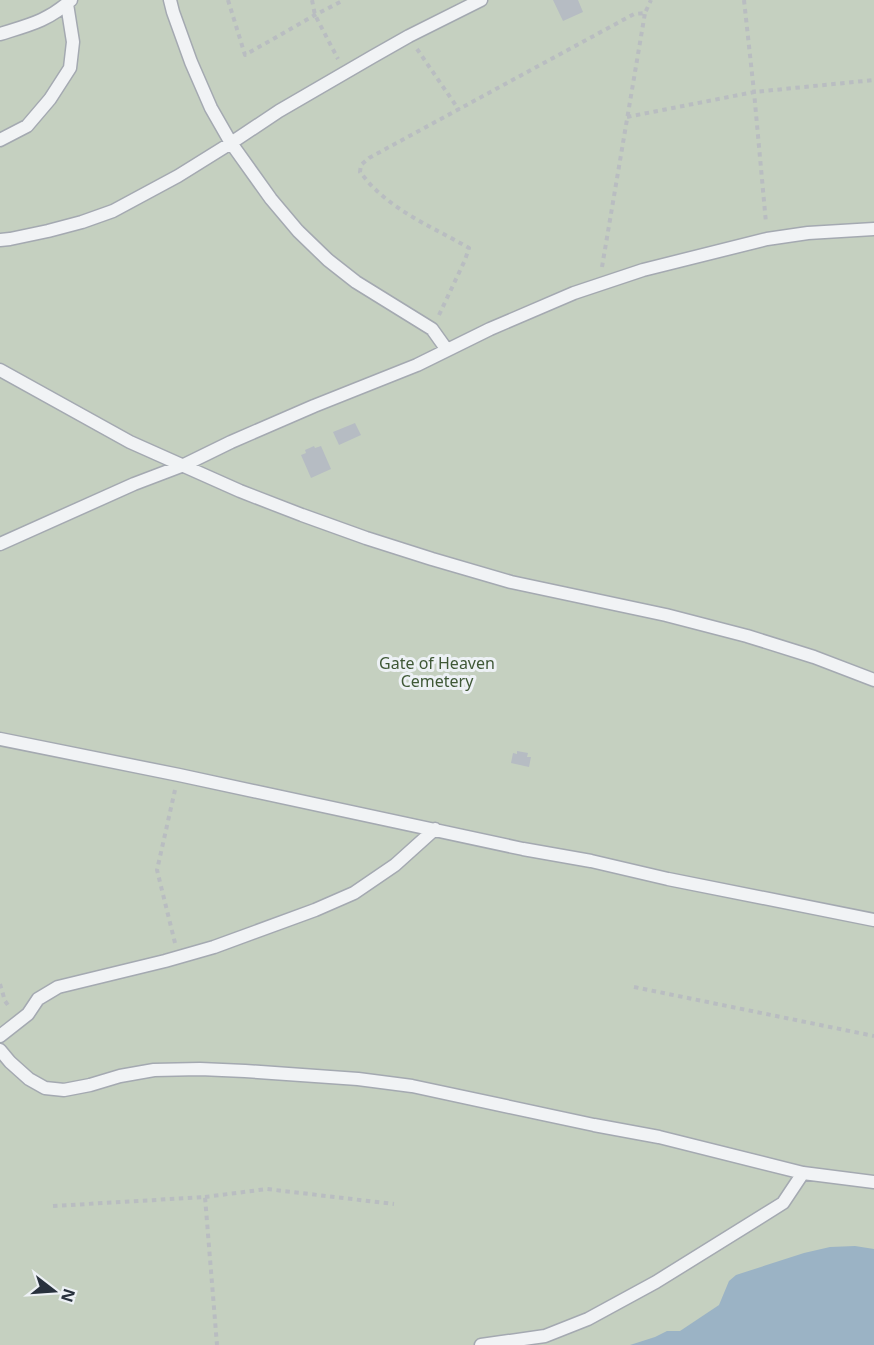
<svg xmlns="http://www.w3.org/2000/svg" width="874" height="1345" font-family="'Noto Sans',sans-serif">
<rect width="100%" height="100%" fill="#dee2e7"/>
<path fill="#c5d0c0" d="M0 0H874V1345H0Z"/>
<path fill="#9bb3c5" d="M855 1246 874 1249V1345H630L655 1337 667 1331H680L719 1305 729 1281 736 1275 804 1253 830 1247Z"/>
<path fill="#b6bcc3" d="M553 0H578L583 12 563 21Z
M355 423 361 435 339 445 333 432Z
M314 446 315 448 321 446 331 469 311 478 301 455 306 453 305 450Z
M517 751 528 753 527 757H531L529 767 511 763 513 753 517 754Z"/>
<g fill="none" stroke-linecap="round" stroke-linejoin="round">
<g stroke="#a4a9b1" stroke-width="15">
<path id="lane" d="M170 0 173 12 191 62 211 108 231 143 271 199 298 231 328 260 356 282 432 329 447 350
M0 34C29 25 48 21 71 0
M0 140 27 126 50 99 70 68 73 42 67 4
M0 240 10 239 48 231 82 222 113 211 178 176 231 143 279 111 372 57 409 36 481 0
M0 370 130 442 240 491 302 515 366 538 432 559 511 582 666 615 747 636 814 657 874 680
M0 544 134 484 184 465 231 442 314 406 417 365 490 329 574 293 643 270 767 239 808 233 874 229
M0 739 179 775 523 849 591 861 668 879 874 920
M0 1036 28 1014 38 999 58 987 165 961 214 947 315 910 354 893 395 865 435 829
M0 1050 10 1062 29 1079 45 1088 64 1090 90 1085 120 1076 154 1070 200 1069 245 1071 358 1079 412 1086 594 1125 659 1137 803 1173 874 1182
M481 1345 545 1336 588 1319 656 1282 783 1203 803 1173"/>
</g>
<path stroke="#b9bdc1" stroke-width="4" stroke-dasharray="4.5 4.5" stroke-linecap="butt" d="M228 0 245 55 315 15 344 0
M312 0 315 15 338 59
M744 0 754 92 766 223
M417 49 459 110
M627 117 754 92 874 80
M602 267 645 13
M439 315 465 260 469 248C438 230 402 215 376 190 370 185 365 178 360 172L361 165 369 158 634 14 645 13 651 0
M175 943 157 870 175 790
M0 984 5 1001 10 1008
M634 987 874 1036
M205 1197 267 1189 394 1204
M53 1206 205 1197 217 1345"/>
<use href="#lane" stroke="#f1f3f5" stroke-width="12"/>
</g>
<g text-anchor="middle" stroke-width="6" stroke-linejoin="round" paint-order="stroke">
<g font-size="16" fill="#3f5836" stroke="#edf1f5">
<text x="437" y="669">Gate of Heaven<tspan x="437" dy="18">Cemetery</tspan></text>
</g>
</g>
<g transform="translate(54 1291) rotate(107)" stroke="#edf1f5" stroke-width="4.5" paint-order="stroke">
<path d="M0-4.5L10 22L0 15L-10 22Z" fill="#28313d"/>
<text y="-9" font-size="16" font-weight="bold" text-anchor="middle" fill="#28313d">N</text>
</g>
</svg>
